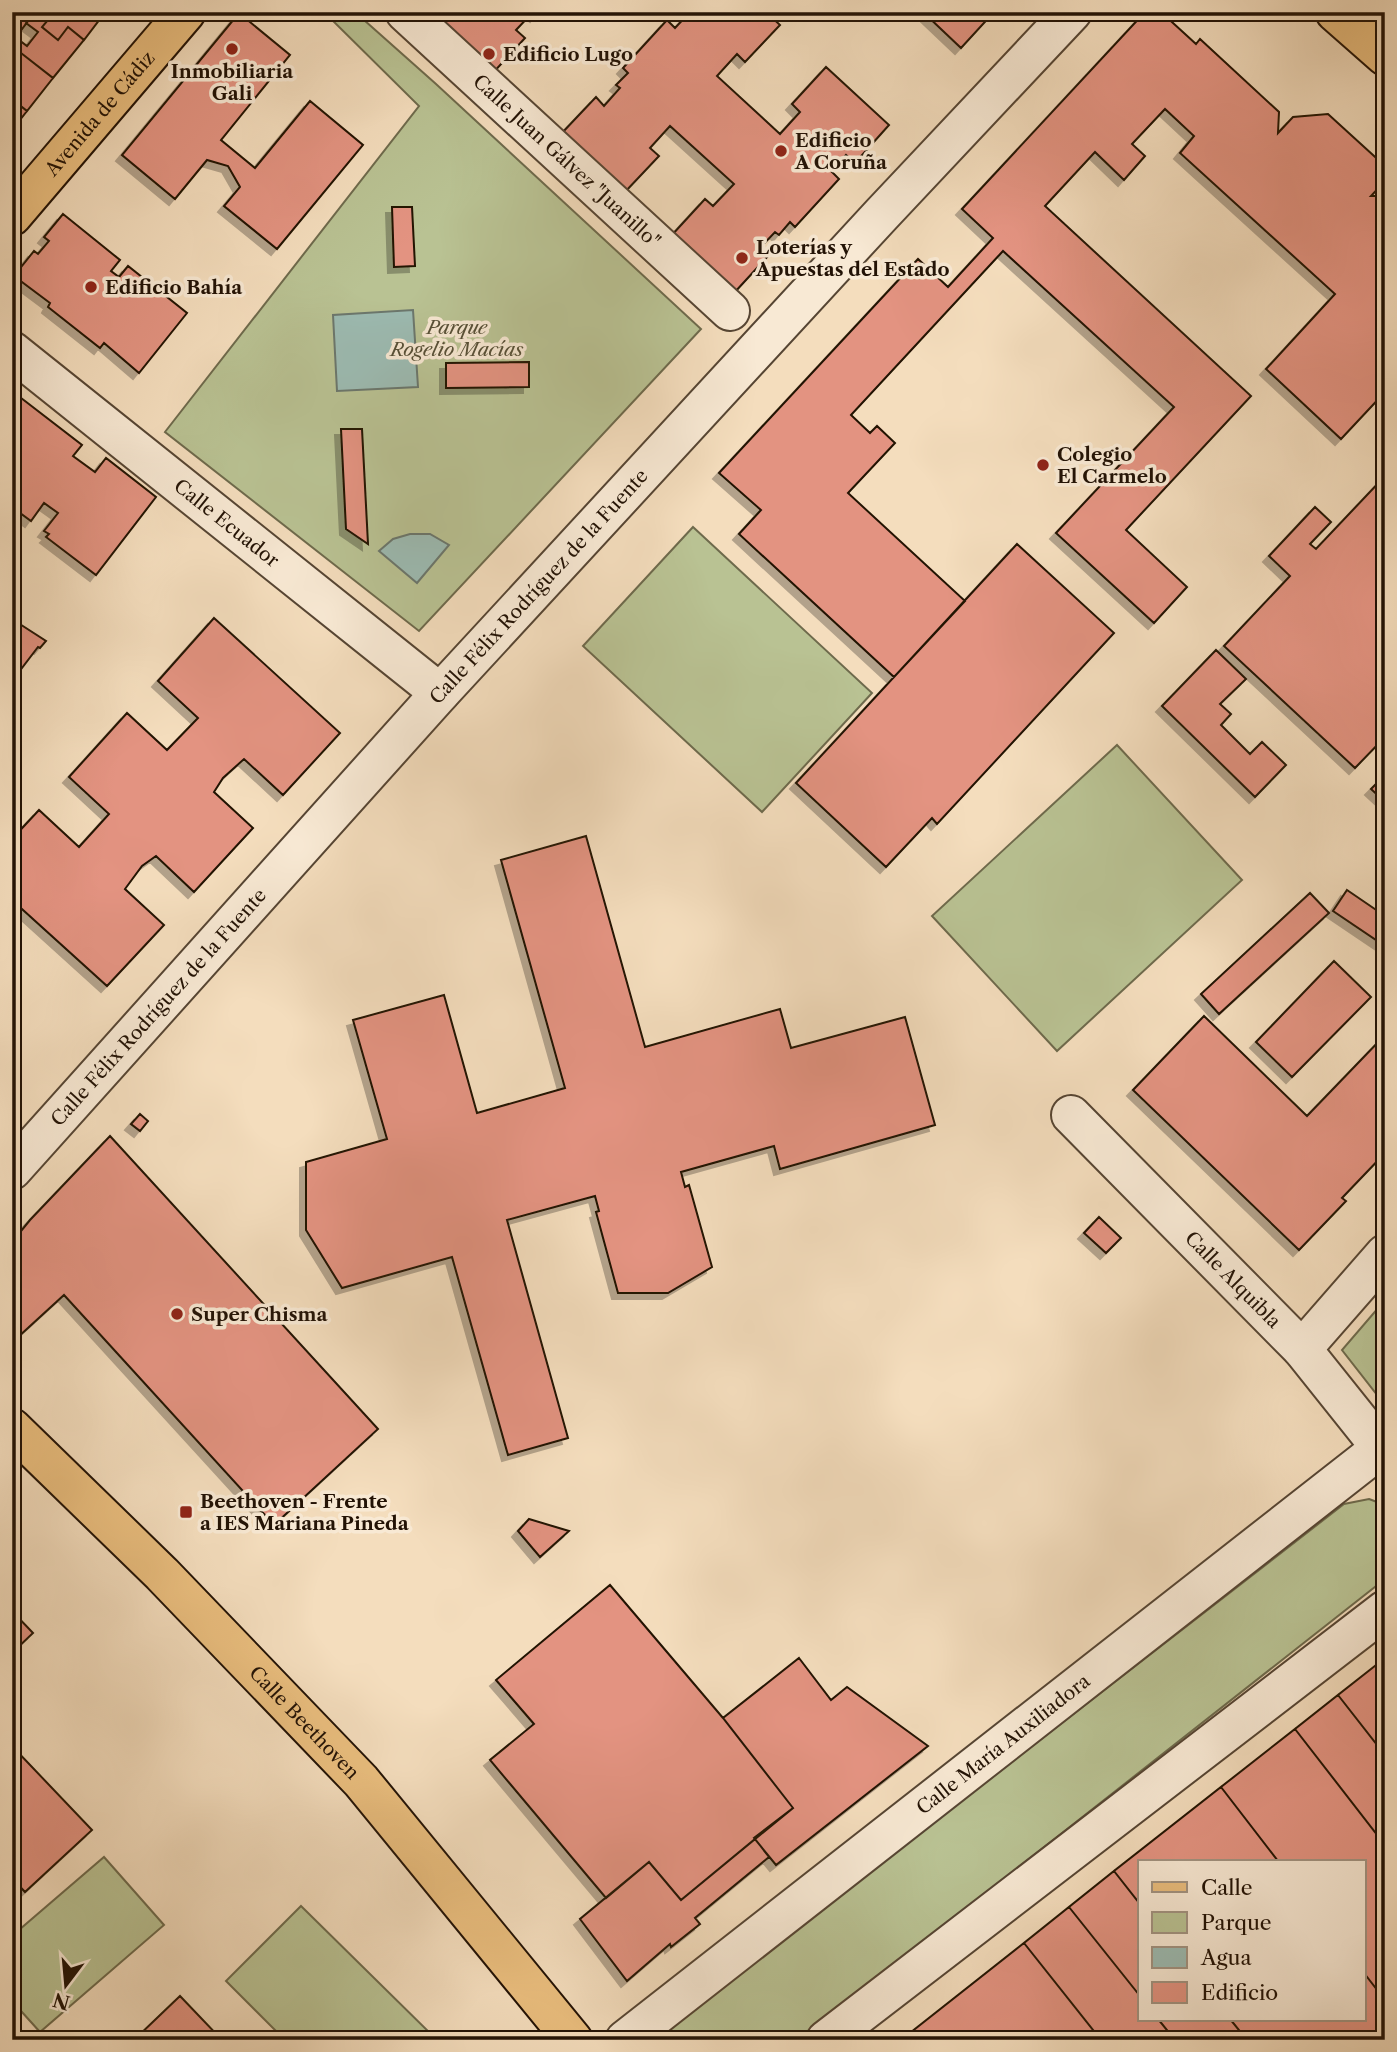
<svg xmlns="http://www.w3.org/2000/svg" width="1397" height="2052" font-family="'Libre Caslon Text',serif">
<defs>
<filter id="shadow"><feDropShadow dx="-6" dy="6" stdDeviation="0" flood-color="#0004"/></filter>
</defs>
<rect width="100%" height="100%" fill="#f4ddbd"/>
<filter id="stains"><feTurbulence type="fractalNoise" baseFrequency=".00286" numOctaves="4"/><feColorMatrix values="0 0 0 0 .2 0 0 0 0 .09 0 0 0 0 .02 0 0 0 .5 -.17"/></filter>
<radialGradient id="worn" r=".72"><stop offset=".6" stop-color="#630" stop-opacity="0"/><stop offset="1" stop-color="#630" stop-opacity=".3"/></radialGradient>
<path fill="#b9c293" stroke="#6e6a4c" stroke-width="2" d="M324 12H355L436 84 701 329 419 631 165 432 419 106Z
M693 527 872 693 762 812 583 646Z
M1117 745 1242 880 1057 1051 932 916Z
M1385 1300V1405L1342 1350Z
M1369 1499 1385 1505V1579L799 2040H664L674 2024 1344 1504Z
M104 1857 164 1925 40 2032 12 2001V1936Z
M301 1906 437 2040H285L226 1981Z"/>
<path fill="#9cbbb2" stroke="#6b776d" stroke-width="2" d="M413 310 418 387 337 391 333 315Z
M410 534H430L449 545 417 583 379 551 393 539Z"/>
<path fill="#e39381" stroke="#221205" stroke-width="2" filter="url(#shadow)" d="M12 12H33L34 13 22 29 12 21Z
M35 12 48 20 42 27 58 40 68 27 84 40 53 78 12 46 15 37 27 46 38 32 26 23Z
M38 12H100L103 15 84 40 68 27 58 40 42 27 48 20Z
M432 12H539L536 16 532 13 516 30 525 38 491 75Z
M690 12H766L780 25 745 62 737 54 717 76 780 134 800 112 792 104 826 67 889 125 855 163 846 155 831 171 839 179 795 227 790 222 779 235 775 232 759 249 768 256 734 293 671 236 705 199 713 206 734 184 670 126 650 148 659 156 624 193 561 134 596 97 604 106 620 88 616 85 628 73 623 68 667 20 675 28Z
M923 12H994L961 48Z
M1145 12H1161L1196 44 1200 39 1279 112 1278 133 1293 117 1328 114 1385 166V181L1371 196H1385V392L1341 439 1266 369 1335 294 1180 153 1194 136 1165 109 1132 144 1145 156 1124 180 1095 152 1045 206 1251 396 1126 530 1187 587 1154 623 1056 533 1174 407 1003 251 851 415 870 433 877 426 895 443 848 493 965 601 894 677 739 534 761 510 719 473 918 259 948 287 993 238 962 209Z
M239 13 290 55 221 140 255 168 310 101 363 145 277 249 224 206 240 187 228 166 207 160 175 199 122 155Z
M12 46 53 78 27 111 12 99Z
M12 99 27 111 12 130Z
M392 207H412L415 266 394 267Z
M63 214 120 260 111 271 119 277 128 266 187 313 139 373 104 343 100 348 48 307 50 303 14 276 34 251 38 254 49 241 44 237Z
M529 362V387L446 388V363Z
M12 391 82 445 73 456 95 472 106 458 156 497 96 575 46 537 49 534 44 531 58 513 44 503 31 521 12 507Z
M341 429H362L368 544 346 529Z
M1385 476V737L1355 768 1224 646 1290 576 1269 556 1315 507 1331 522 1310 544 1316 549Z
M1017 544 1114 633 937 824 932 818 886 867 796 783Z
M214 618 340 733 283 795 244 759 223 778 214 792 253 828 194 892 156 856 142 866 125 889 164 925 107 986 12 900V839L39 810 79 847 109 814 69 777 127 713 167 750 198 718 158 681Z
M12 619 46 641 40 648 38 647 12 681Z
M1216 650 1246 679 1220 704 1231 714 1221 725 1250 754 1262 742 1286 765 1255 797 1162 706Z
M1385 775V802L1371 789Z
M586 836 645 1047 780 1009 791 1048 905 1017 935 1125 780 1169 774 1146 681 1172 685 1187 689 1185 712 1267 668 1293H618L596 1212 599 1211 595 1196 507 1220 568 1438 508 1455 452 1257 342 1288 306 1230V1162L387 1139 353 1020 444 995 477 1113 565 1088 501 860Z
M1347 890 1385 916V946L1333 911Z
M1310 893 1329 913 1219 1014 1201 994Z
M1334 961 1371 997 1292 1077 1256 1042Z
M1204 1016 1307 1116 1385 1035V1153L1342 1198 1346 1201 1299 1250 1133 1090Z
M140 1114 148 1121 140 1131 131 1124Z
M110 1136 378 1429 274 1525 64 1295 17 1338 12 1332V1242L30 1220Z
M1099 1217 1121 1238 1106 1253 1084 1233Z
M529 1519 569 1531 540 1557 518 1531Z
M610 1585 723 1718 793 1808 681 1900 649 1862 606 1898 490 1760 534 1724 496 1680Z
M12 1611 33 1633 12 1653Z
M799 1658 831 1700 847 1687 928 1746 776 1865 754 1838 793 1808 723 1718Z
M1385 1658V1755L1338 1695Z
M1338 1695 1385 1755V1845L1295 1729Z
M1295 1729 1385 1845V2000L1364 1973V1861H1278L1221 1787Z
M12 1746 92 1830 25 1892 12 1878Z
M1221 1787 1278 1861H1140V1904L1114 1871Z
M755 1839 769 1857 695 1918 700 1924 671 1947 670 1944 627 1981 580 1919 649 1862 681 1900Z
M1114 1871 1140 1904V1996L1069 1907Z
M1069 1907 1140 1996V2019H1158L1175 2040H1101L1024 1943Z
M1024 1943 1101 2040H901Z
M1364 1973 1385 2000V2026L1368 2040H1247L1230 2019H1364Z
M180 1996 222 2040H134Z
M1158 2019H1230L1247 2040H1175Z"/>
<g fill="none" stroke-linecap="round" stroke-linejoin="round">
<g stroke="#564533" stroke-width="42">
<g id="minor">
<path id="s1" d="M405 12 730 311"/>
<path id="s2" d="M12 351 440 693"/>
<path id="s3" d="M1071 1115 1302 1349 1385 1453"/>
<path id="s4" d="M12 1170 440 693 881 215 1072 12"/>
<path d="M1302 1349 1385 1254"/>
<path id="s5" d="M625 2040 1381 1448"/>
<path d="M826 2040 1385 1610"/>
</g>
</g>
<g stroke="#221205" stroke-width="42">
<g id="major">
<path d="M1335 12 1385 56"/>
<path id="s6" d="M12 216 186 12"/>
<path id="s7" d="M12 1428 162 1574 361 1781 573 2040"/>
</g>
</g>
<use href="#minor" stroke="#f8e9d4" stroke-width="38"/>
<use href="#major" stroke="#eabe7e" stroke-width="38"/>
</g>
<g fill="#8f2418" stroke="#f8e9d4" stroke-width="2.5">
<circle cx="232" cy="49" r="7"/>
<circle cx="489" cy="54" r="7"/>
<circle cx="781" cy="151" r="7"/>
<circle cx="742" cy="258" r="7"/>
<circle cx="91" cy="287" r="7"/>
<circle cx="1043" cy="465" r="7"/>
<circle cx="177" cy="1314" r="7"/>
<rect x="179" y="1505" width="14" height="14" rx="3.5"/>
</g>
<g text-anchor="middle" stroke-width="7" stroke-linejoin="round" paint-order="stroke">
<g font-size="19" font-weight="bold" fill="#221205" stroke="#f8e9d4" text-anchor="start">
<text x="503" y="61">Edificio Lugo</text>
<text x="232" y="78" text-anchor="middle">Inmobiliaria<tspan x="232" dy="22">Gali</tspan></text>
<text x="795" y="147">Edificio<tspan x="795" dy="22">A Coruña</tspan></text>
<text x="756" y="254">Loterías y<tspan x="756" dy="22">Apuestas del Estado</tspan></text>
<text x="105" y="294">Edificio Bahía</text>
<text x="1057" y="461">Colegio<tspan x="1057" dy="22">El Carmelo</tspan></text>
<text x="191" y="1321">Super Chisma</text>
<text x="200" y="1508">Beethoven - Frente<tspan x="200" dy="22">a IES Mariana Pineda</tspan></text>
</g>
<g font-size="19" fill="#221205" stroke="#f8e9d4">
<text dy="7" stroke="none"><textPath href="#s6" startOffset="135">Avenida de Cádiz</textPath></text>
<text dy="7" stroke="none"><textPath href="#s1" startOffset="220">Calle Juan Gálvez "Juanillo"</textPath></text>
<text dy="7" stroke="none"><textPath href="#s2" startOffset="275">Calle Ecuador</textPath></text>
<text dy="7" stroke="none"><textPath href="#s4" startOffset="786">Calle Félix Rodríguez de la Fuente</textPath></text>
<text dy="7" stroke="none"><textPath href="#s4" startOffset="219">Calle Félix Rodríguez de la Fuente</textPath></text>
<text dy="7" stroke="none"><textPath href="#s3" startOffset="231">Calle Alquibla</textPath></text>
<text dy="7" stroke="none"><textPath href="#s7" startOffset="415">Calle Beethoven</textPath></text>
<text dy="7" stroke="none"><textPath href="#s5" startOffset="480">Calle María Auxiliadora</textPath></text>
</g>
<g font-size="19" font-style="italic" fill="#575037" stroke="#f8e9d4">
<text x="457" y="334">Parque<tspan x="457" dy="22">Rogelio Macías</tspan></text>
</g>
</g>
<rect width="1397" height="2052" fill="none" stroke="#f4ddbd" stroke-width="42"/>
<rect x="14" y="14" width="1369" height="2024" fill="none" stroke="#221205" stroke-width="3.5"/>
<rect x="21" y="21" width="1355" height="2010" fill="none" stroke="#221205" stroke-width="2"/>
<rect x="1138" y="1860" width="228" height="161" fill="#f8e9d4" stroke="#a29381" stroke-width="2"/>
<rect x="1152" y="1882" width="35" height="10" fill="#eabe7e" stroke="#a29381" stroke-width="2"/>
<text x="1201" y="1895" font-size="21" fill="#221205">Calle</text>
<rect x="1152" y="1912" width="35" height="21" fill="#b9c293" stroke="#a29381" stroke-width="2"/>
<text x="1201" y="1930" font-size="21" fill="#221205">Parque</text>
<rect x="1152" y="1947" width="35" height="21" fill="#9cbbb2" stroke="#a29381" stroke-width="2"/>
<text x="1201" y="1965" font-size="21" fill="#221205">Agua</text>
<rect x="1152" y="1982" width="35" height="21" fill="#e39381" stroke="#a29381" stroke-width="2"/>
<text x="1201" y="2000" font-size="21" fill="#221205">Edificio</text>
<g transform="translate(66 1985) rotate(196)" stroke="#f8e9d4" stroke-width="5" paint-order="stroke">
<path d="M0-5L12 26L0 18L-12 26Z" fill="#221205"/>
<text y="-10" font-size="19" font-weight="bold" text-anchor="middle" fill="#221205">N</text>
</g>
<rect width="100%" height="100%" filter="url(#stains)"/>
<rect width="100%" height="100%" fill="url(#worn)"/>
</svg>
